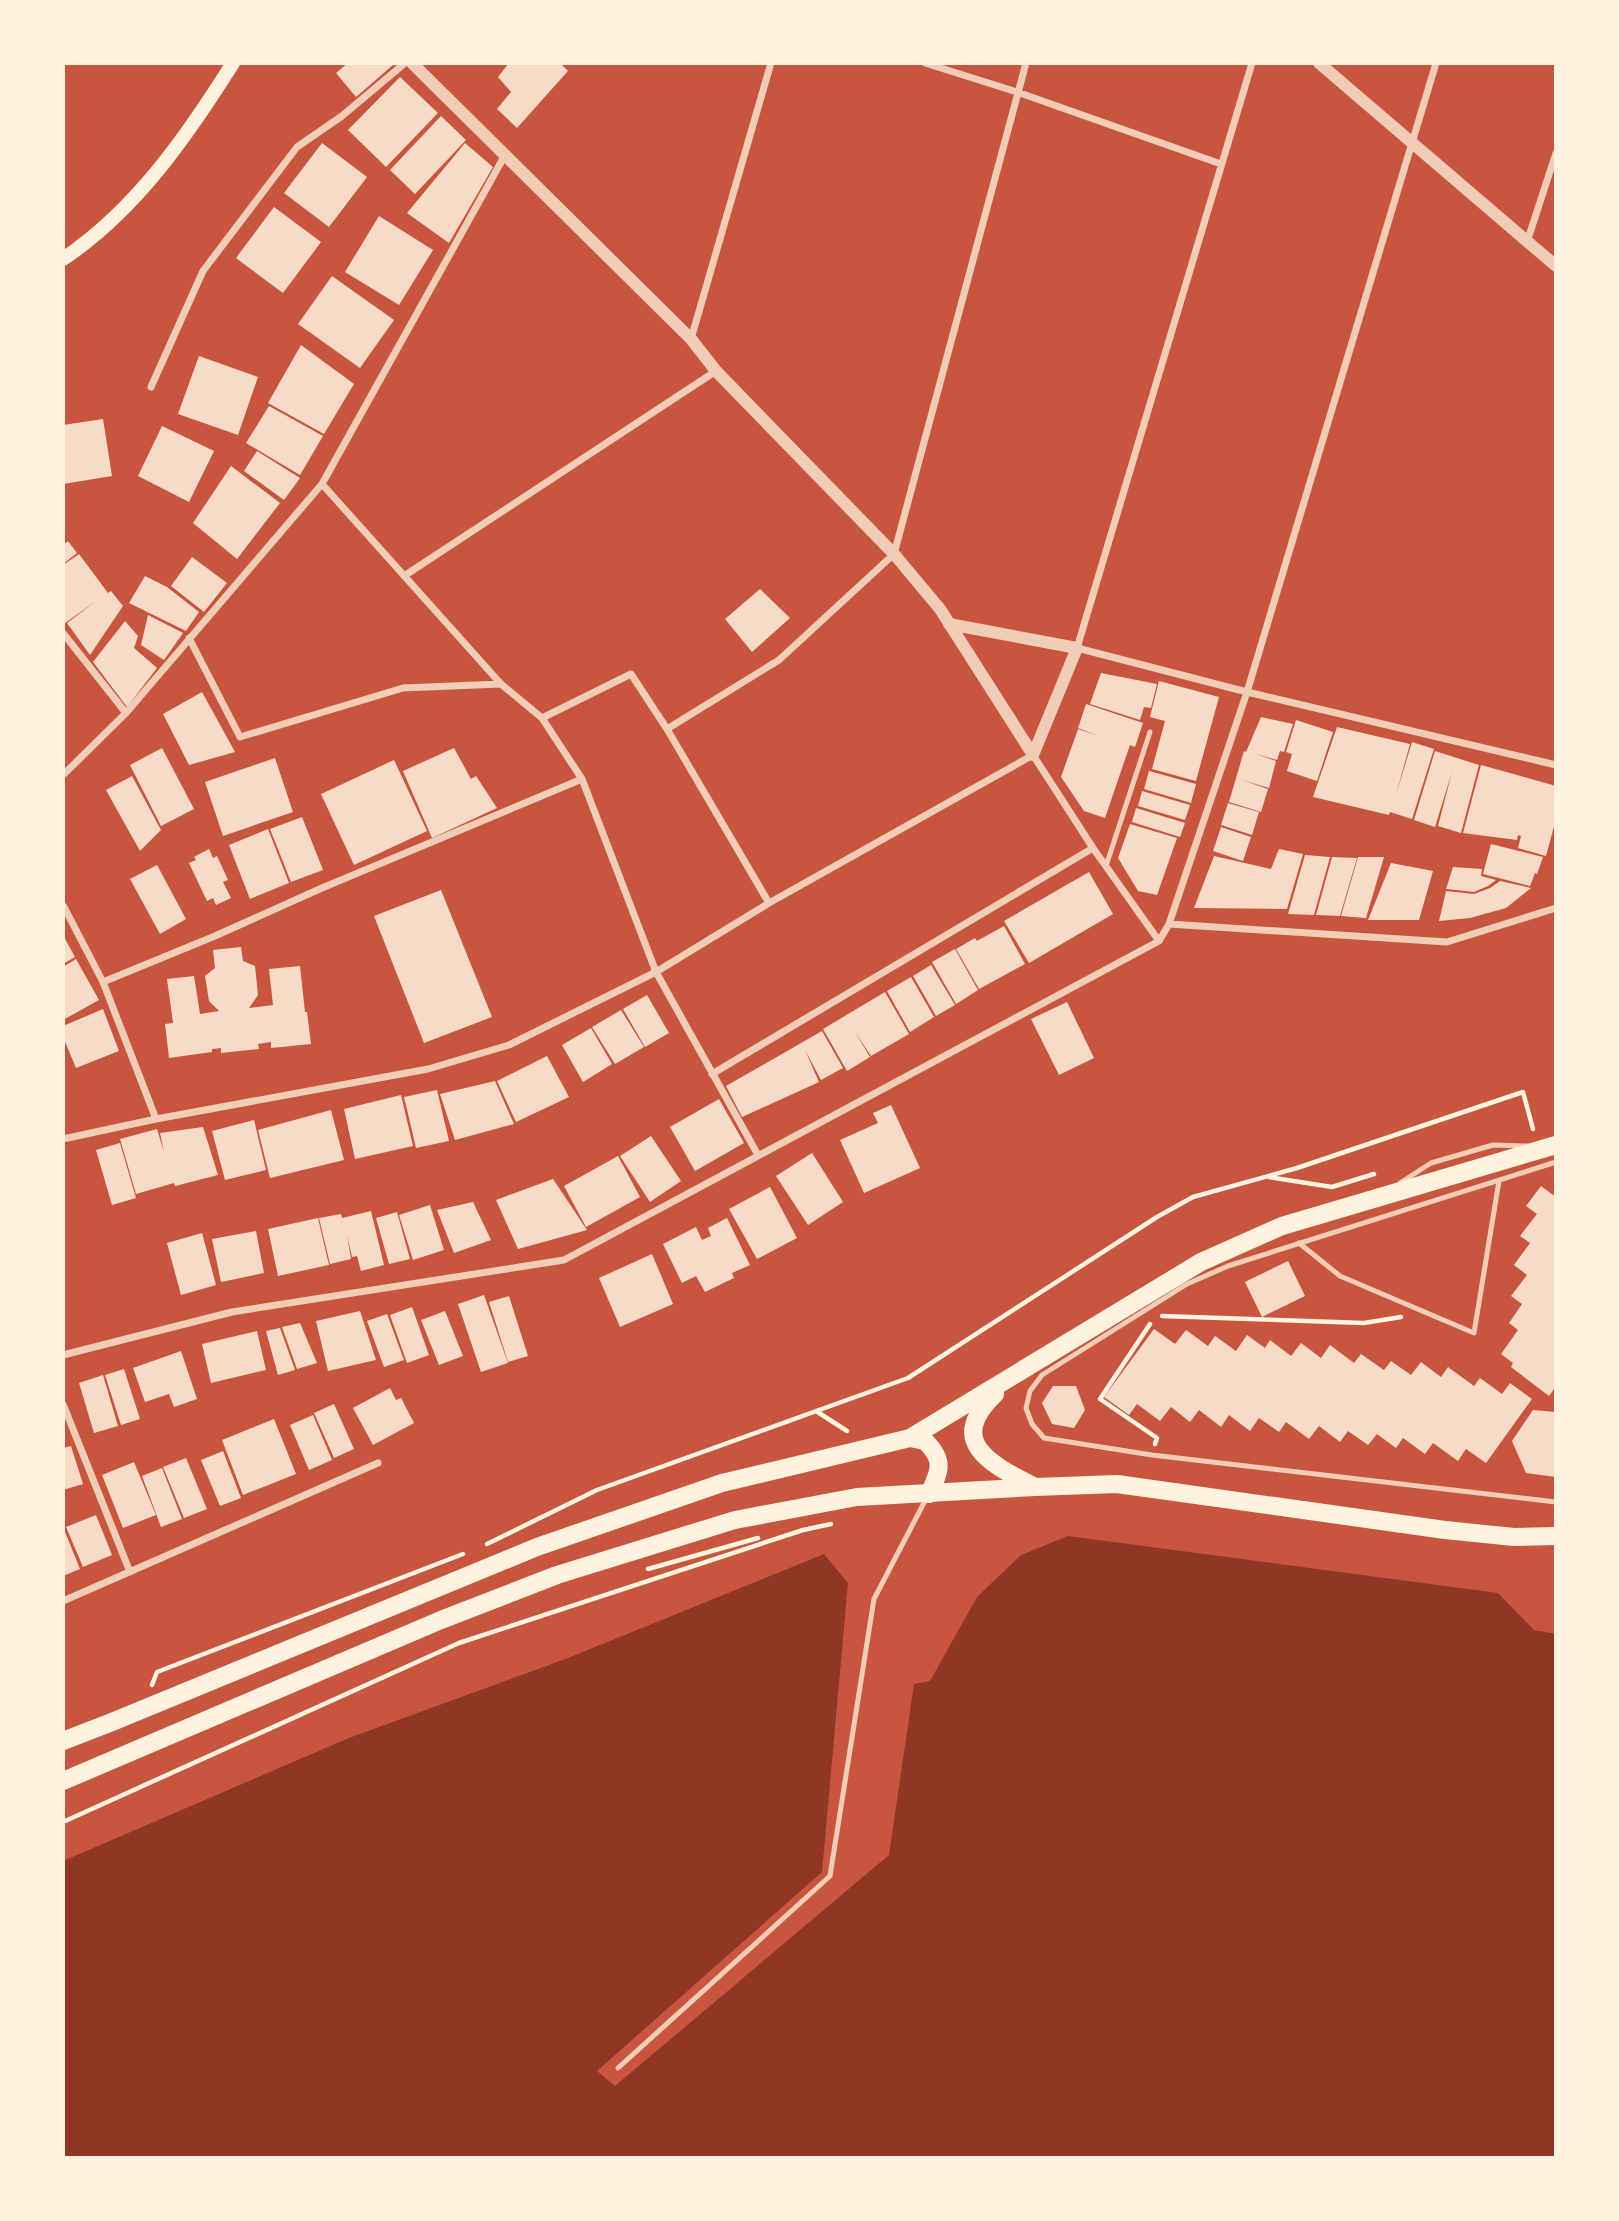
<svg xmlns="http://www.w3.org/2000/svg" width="1619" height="2221" font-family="Jost,sans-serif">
<rect width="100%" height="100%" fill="#c8553d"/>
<path fill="#8f3625" d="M1068 1536 1498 1593 1534 1630 1556 1634V2158H63V1861L349 1738 568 1658 824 1554 848 1583 822 1872 597 2071 615 2086 889 1855 914 1684 930 1681 977 1597 1021 1555Z"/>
<path fill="#f7dbc8" d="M348 63H391L393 65 356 97 336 73Z
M509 63H560L568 71 517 128 497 109 511 92 498 77Z
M400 77 438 113 386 167 348 130Z
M441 116 466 140 415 194 390 170Z
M322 143 367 177 329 227 284 193Z
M465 143 493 167 449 243 407 213Z
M274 207 321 242 283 293 236 258Z
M379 216 433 250 399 305 345 272Z
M332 276 394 320 360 368 298 324Z
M301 345 354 384 324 434 268 403Z
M199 356 258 377 238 435 178 414Z
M269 406 323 436 300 475 246 443Z
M103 419 112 476 63 484V425Z
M162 426 214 451 189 502 138 476Z
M257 451 300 478 284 500 244 471Z
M231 466 280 503 237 559 193 523Z
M68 541 77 553 63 564V545Z
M79 554 108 593 111 591 123 606 90 655 67 623 96 601 65 623 63 619V565Z
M192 557 227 583 204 612 171 586Z
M145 576 167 587 199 612 186 631 129 603Z
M760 589 790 618 752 652 725 619Z
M148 615 183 633 164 660 141 645Z
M125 621 138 636 134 648 157 668 127 707 93 662Z
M1101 673 1157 684 1151 708 1144 707 1140 720 1090 704Z
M1159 681 1219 697 1196 781 1152 769 1165 721 1150 717Z
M202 692 235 752 189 765 163 714Z
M1086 704 1143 723 1135 747 1130 745 1105 818 1084 811 1061 777 1078 729 1099 736 1078 728Z
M1261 717 1293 724 1284 752 1280 751 1277 760 1256 754 1276 761 1269 788 1242 780 1268 789 1261 812 1229 802 1244 751 1246 752Z
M1296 720 1333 732 1317 781 1287 771 1292 754 1286 752Z
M1337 727 1410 744 1396 795 1412 742 1434 749 1412 819 1390 812 1389 815 1313 797Z
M162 748 194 809 161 826 130 765Z
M454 748 471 779 476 776 497 808 432 838 403 771Z
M1435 751 1479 765 1461 833 1438 826 1452 772 1435 827 1414 820Z
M275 758 293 812 223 836 205 782Z
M394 760 427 831 354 865 321 794Z
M1481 765 1556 786V819L1546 856 1518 848 1521 836 1518 835 1517 840 1463 833Z
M1149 771 1196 784 1191 803 1144 789Z
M132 776 161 830 140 851 106 790Z
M1142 791 1190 805 1185 820 1138 806Z
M1228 803 1259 812 1252 835 1221 825Z
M1136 808 1185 823 1180 837 1132 822Z
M302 817 323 870 291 882 270 829Z
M1130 824 1177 838 1157 895 1138 891 1118 858Z
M1221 827 1251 837 1243 861 1213 851Z
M268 829 289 883 250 899 229 845Z
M1491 844 1543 857 1537 874 1535 873 1530 886 1483 874Z
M209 849 213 858 217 856 228 880 223 882 231 898 216 905 213 898 207 901 189 863 196 860 194 857Z
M1279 849 1303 854 1287 909 1194 908 1214 856 1271 869Z
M1305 855 1330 857 1314 915 1288 914Z
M1332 857 1357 858 1340 916 1316 915Z
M1358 857H1384L1366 918 1341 916Z
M1391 863 1433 871 1419 920H1368Z
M157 865 186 919 160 934 130 879Z
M1453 867 1482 869 1481 876 1496 880 1488 886 1474 892 1446 889Z
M1089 872 1113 914 1029 963 1004 921Z
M1500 881 1531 888 1506 908 1470 918 1439 921 1446 891 1474 894 1490 888Z
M441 890 492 1017 424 1043 374 916Z
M1004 926 1025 964 979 989 956 949 975 938 977 941Z
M63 935 75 957 63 964Z
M241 947 243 961 255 966 258 995 249 1008 273 1005 269 969 300 966 305 1012H307L311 1044 271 1048V1042L258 1044 259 1049 221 1053V1048L212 1049V1052L169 1058 165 1024 173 1023 167 979 194 976 200 1014 219 1011 209 1001 205 976 215 968 213 950Z
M955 949 978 990 956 1004 932 962Z
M76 959 99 1000 63 1020V967Z
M931 965 955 1005 936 1016 913 976Z
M911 977 934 1017 910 1032 887 991Z
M885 992 909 1034 871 1056 855 1032 870 1057 847 1071 823 1029Z
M647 995 669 1033 645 1047 623 1009Z
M1067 1002 1094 1058 1059 1075 1031 1019Z
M103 1009 119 1051 76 1068 63 1037V1026Z
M621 1010 644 1047 615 1064 592 1027Z
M591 1028 612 1064 583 1082 562 1045Z
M822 1031 843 1068 821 1080 805 1050 819 1082 742 1117 726 1086Z
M547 1056 569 1097 516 1122 497 1081Z
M495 1081 514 1124 455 1140 440 1094Z
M437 1090 449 1141 416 1148 404 1097Z
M401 1095 413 1146 355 1159 344 1109Z
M719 1099 744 1143 695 1171 670 1127Z
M891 1105 920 1168 864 1193 840 1140 878 1123 873 1113Z
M331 1110 344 1160 270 1178 258 1130Z
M254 1120 266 1170 225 1180 212 1131Z
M203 1127 218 1175 175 1186 174 1183 136 1194 120 1139 157 1129 164 1152 160 1133Z
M651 1136 681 1181 650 1202 620 1156Z
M120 1143 136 1198 112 1205 96 1150Z
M812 1153 843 1202 808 1225 776 1176Z
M618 1156 640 1197 586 1227 564 1186Z
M553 1179 587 1230 518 1249 496 1200Z
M1541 1186 1556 1197V1386L1549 1396 1511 1367 1513 1363 1501 1354 1518 1330 1509 1323 1522 1304 1511 1296 1527 1275 1514 1265 1530 1243 1520 1236 1537 1214 1526 1206Z
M770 1187 797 1238 757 1259 729 1209Z
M473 1202 491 1240 454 1253 437 1210Z
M430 1205 444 1250 413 1260 399 1215Z
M371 1211 384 1265 361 1271 357 1256 352 1257 347 1235 351 1259 330 1264 319 1218 341 1214 342 1218Z
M397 1212 410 1259 389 1264 376 1218Z
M318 1218 329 1265 278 1276 268 1229Z
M727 1218 750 1265 732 1273 734 1278 705 1292 696 1276 682 1283 663 1244 696 1227 702 1240 711 1236 708 1228Z
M256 1231 264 1273 221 1282 212 1239Z
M202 1233 216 1285 181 1295 167 1243Z
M652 1254 673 1304 620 1327 599 1278Z
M1288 1261 1305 1296 1262 1317 1245 1282Z
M484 1295 508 1363 481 1372 458 1304Z
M509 1296 528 1356 508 1362 489 1302Z
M412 1307 429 1355 407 1363 390 1315Z
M360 1311 376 1360 328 1371 316 1321Z
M445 1311 463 1356 439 1365 421 1320Z
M387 1314 404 1360 384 1367 367 1321Z
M300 1323 317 1363 297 1369 282 1327Z
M280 1328 295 1370 278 1375 266 1331Z
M1154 1329 1175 1344 1186 1330 1208 1346 1215 1336 1236 1351 1247 1335 1265 1348 1270 1340 1291 1356 1301 1343 1321 1358 1330 1345 1354 1363 1361 1354 1384 1370 1391 1361 1411 1375 1421 1362 1441 1377 1448 1367 1474 1386 1480 1378 1502 1394 1510 1383 1532 1399 1486 1463 1466 1449 1458 1461 1433 1443 1425 1454 1403 1438 1396 1448 1377 1434 1368 1445 1348 1431 1340 1442 1319 1426 1309 1439 1286 1422 1279 1432 1259 1418 1250 1431 1229 1415 1221 1427 1199 1410 1190 1422 1171 1407 1160 1421 1137 1404 1129 1415 1104 1397Z
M257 1331 266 1370 211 1383 202 1344Z
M181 1351 197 1399 174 1407 169 1394 145 1402 133 1368Z
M124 1369 140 1419 121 1425 105 1375Z
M103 1375 118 1426 94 1433 79 1383Z
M1053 1386H1076L1085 1410 1074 1428 1052 1424 1042 1403Z
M390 1388 396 1400 401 1398 414 1423 373 1445 353 1408Z
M334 1404 354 1449 334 1458 314 1413Z
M1533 1410 1556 1412V1477L1526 1473 1512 1441Z
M313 1415 332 1460 309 1470 290 1425Z
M274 1419 296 1474 243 1495 222 1440Z
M71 1446 83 1484 63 1490V1448Z
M223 1451 241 1498 220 1506 201 1460Z
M186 1458 207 1509 184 1518 163 1467Z
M134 1462 156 1515 123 1528 102 1475Z
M162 1468 182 1519 161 1527 142 1476Z
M96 1515 112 1555 83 1567 66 1527Z
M63 1527 80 1569 63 1576Z"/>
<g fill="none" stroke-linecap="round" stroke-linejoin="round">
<path stroke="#fff3e0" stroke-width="4.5" d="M1269 1177 1332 1187 1374 1174
M1162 1316 1364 1323 1401 1317
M1150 1324 1100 1399 1157 1438 1155 1444
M816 1411 847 1431
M487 1544 597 1490 908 1378 1157 1217 1193 1197 1297 1168 1523 1092 1533 1129
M648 1569 758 1538
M152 1685 157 1672 463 1554
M63 1822 459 1643 803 1530 831 1524"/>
<path stroke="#f1ccb7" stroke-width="5" d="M1106 866 1150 732
M1556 1162 1228 1266 1187 1284 1042 1375 1030 1391 1026 1408 1032 1424 1044 1438 1152 1455 1556 1502
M1400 1183 1431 1163 1493 1145 1528 1146
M1299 1243 1340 1276 1474 1333 1499 1181
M618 2068 830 1876 874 1599 927 1497"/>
<path stroke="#f1ccb7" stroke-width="7" d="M925 63 1017 92 1221 164
M1252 63 1077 648 1247 692 1556 765
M1527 242 1556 153
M691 339 771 63
M151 387 203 271 297 147 342 116 405 63
M322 484 501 684 542 718 582 779 656 972 758 1155
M404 576 716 371
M63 633 126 713
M189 638 240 737 403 688 501 684
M542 718 631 674 667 729 769 903
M667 729 779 660 894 554 1026 63
M63 775 126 713 322 484 505 155
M63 905 103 982 156 1119
M1169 924 1247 692 1436 63
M103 982 215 936 322 888 582 779
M712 1074 1093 848
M63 1139 156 1119 428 1069 509 1045 656 972 769 903 1033 755 1093 848 1159 941
M63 1355 232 1312 564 1260 1159 941 1169 924 1447 942 1556 908
M63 1404 130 1572
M63 1601 378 1463"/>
<path stroke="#f1ccb7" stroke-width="12" d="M412 63 691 339 716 371 894 554 940 609 1033 755
M1319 63 1556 266
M949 624 1077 648 1033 755"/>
<path stroke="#fff3e0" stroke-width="14" d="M63 259C136 210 187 136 233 63"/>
<path stroke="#fff3e0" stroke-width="18" d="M995 1394C944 1443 993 1465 1035 1487
M910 1438 925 1441C945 1460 940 1471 929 1494
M63 1741 112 1722 537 1547 722 1483 910 1438 1201 1262 1282 1226 1556 1145
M63 1781 441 1620 557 1575 735 1520 857 1497 1035 1487 1117 1484 1445 1530 1514 1537 1556 1536"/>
</g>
<rect width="1619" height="2221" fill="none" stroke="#fff3e0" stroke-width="130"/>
</svg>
